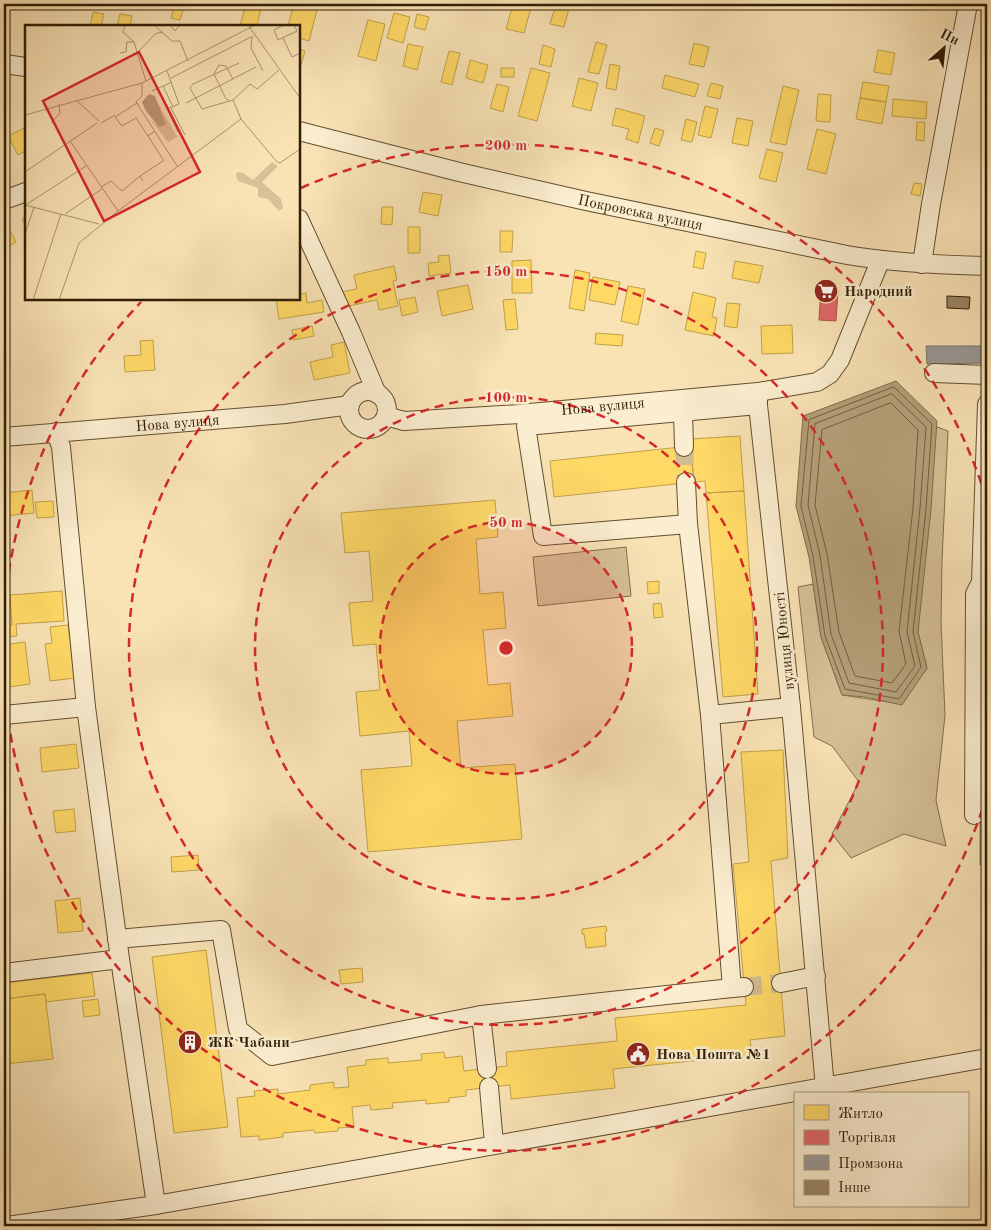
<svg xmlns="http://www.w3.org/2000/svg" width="991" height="1230" font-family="'Old Standard TT',serif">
<rect width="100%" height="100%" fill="#f9e3b5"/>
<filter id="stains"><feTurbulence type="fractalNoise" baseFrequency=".004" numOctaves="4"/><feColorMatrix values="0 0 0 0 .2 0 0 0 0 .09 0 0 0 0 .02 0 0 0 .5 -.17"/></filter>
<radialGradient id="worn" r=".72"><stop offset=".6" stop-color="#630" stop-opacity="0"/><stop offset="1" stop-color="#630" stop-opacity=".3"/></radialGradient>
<path fill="#d7c197" stroke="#846f4e" d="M929 424 948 431 942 561 941 623 945 715 936 800 946 846 904 834 851 858 832 834 859 782 832 746 814 737 798 587 813 584 821 637 842 695 902 704 927 668 918 632Z
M626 547 631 596 538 606 533 557Z"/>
<path fill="#b5a079" stroke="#806c4b" d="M896 381 937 421 931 509 918 632 927 668 902 705 865 697 842 695 821 637 809 557 796 506 803 416Z"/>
<path fill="#ffd966" stroke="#c1a149" d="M175 4H185L180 20 171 18Z
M246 4 261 8 257 26H240Z
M261 4H277L276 8Z
M294 4H309L318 6 309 41 299 38V26H288Z
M513 4H532L524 33 506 29Z
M556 4H570L564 27 550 24Z
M93 12 104 14 101 26H90Z
M394 13 410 17 403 43 387 38Z
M120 14 132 16 130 26H117Z
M417 14 429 17 425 30 414 27Z
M368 20 385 24 376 61 358 56Z
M596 42 607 45 599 74 588 72Z
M694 43 709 47 704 67 689 64Z
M408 44 423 47 417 70 403 66Z
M543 45 555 49 551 67 539 64Z
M299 49 305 51 301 65 299 64Z
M878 50 895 53 891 75 874 72Z
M449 51 460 53 452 85 441 82Z
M470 60 488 65 483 83 466 78Z
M610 64 620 66 616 90 606 88Z
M501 68H514V77H501Z
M531 68 550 73 537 121 518 116Z
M665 75 699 84 695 97 662 88Z
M579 78 598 83 591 111 572 106Z
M863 82 889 86 886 102 860 98Z
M711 83 723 86 720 99 707 96Z
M497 84 509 87 503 112 490 108Z
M783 86 799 90 786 145 770 142Z
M818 94 831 95 830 122 816 121Z
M860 98 886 102 882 124 856 119Z
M893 99 927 102 926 119 892 116Z
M705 106 718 109 711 138 698 135Z
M616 108 645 116 638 143 626 139 629 129 612 125Z
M737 118 753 121 748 146 732 143Z
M686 119 697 122 692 142 681 140Z
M917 122H925L924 141 916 140Z
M26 127V151L18 155 8 136Z
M655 128 664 131 659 146 650 143Z
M817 129 836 134 826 174 807 169Z
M767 149 783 153 776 182 759 178Z
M914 183 922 184 920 196 911 194Z
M423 192 442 195 438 216 419 212Z
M382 207H393L392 225 381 224Z
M26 212V224L22 221Z
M8 227 16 242 4 249V229Z
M408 227H420V253H408Z
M500 231H513L512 252H500Z
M696 251 706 253 703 269 693 267Z
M449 255 451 273 429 276 428 263 439 262 438 256Z
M531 260 532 293H512V261Z
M735 261 763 266 759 283 732 278Z
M394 266 397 280 393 281 398 306 379 310 377 300 344 307 341 292 357 289 354 275Z
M575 270 590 273 584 311 569 308Z
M593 277 620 282 615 305 589 300Z
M468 285 473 309 442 316 437 291Z
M628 286 645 289 638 325 621 321Z
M693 292 716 298 712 317 717 318 714 336 685 330Z
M306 293 307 303 322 300 324 312 279 319 276 299H299V294Z
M415 297 418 312 402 316 399 300Z
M515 299 518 329 506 330 503 300Z
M727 303 740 304 737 328 724 326Z
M792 325 793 353 762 354 761 326Z
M312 326 314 336 294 340 292 330Z
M596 333 623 335 622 346 595 344Z
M153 340 155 370 125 372 124 356 141 355 140 341Z
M344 342 350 373 314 380 310 362 333 357 331 345Z
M740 436 744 491 706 493 705 481 694 482 690 439Z
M690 446 694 482 554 497 550 461Z
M32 490 34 513 4 516V493Z
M744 491 758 694 723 697 706 493Z
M495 500 498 537 476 539 480 594 503 592 506 628 483 630 488 685 510 683 513 716 457 721 461 768 515 764 522 839 368 852 361 770 412 766 409 731 360 736 356 692 380 690 376 644 353 646 349 603 373 601 369 551 345 553 341 513Z
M53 501 54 517 37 518 35 502Z
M659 581V593L648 594 647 582Z
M62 591 64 621 16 624 17 636 7 637 6 625H12L10 595Z
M661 603 663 617 654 618 653 604Z
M68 625 75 678 50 681 45 644 52 643 50 627Z
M25 642 30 684 9 687 4 645Z
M76 744 79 768 42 772 40 748Z
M783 750 788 858 771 861 785 1036 750 1040 752 1055 613 1069 615 1088 511 1099 510 1085 466 1090V1096L449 1098V1102L426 1104V1100L392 1103 393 1108 371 1110 370 1105 352 1107 354 1127 338 1128V1131L315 1133 314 1130 283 1133V1137L259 1140V1136L241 1137 237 1098 255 1096 254 1091 278 1089V1094L310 1090V1085L334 1082V1088L349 1087 347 1067 366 1065V1060L388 1058V1063L422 1060 421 1054 444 1052 445 1058 462 1056 464 1071 507 1066 506 1052 617 1041 615 1018 746 1005 733 864 749 862 741 752Z
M74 809 76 831 56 833 53 811Z
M198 855 199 870 172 872 171 857Z
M80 898 83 931 58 933 55 901Z
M606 926 607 931 605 932 606 946 586 948 584 934H582V929Z
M206 950 228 1127 174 1133 152 957Z
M362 968 363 982 341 984 339 970Z
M92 973 95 996 46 1002 45 994 4 999V983Z
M45 994 53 1059 5 1064 4 999Z
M98 999 100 1015 84 1017 82 1001Z"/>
<path fill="#e06666" stroke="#ab5049" d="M821 289 838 290 836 321 819 320Z"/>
<path fill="#999" stroke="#7a746d" d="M926 346H987V363L927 364Z
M981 597H987V865H980Z"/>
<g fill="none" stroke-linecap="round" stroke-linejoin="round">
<path stroke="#725e3f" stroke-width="1" d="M894 387 932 424 926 509 913 632 921 667 899 699 845 689 825 636 813 556 801 506 809 420Z
M892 394 926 427 920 508 907 632 915 666 896 692 849 683 831 634 820 555 808 505 815 424Z
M891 403 918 430 913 508 899 631 906 664 892 683 855 676 839 632 827 554 815 505 822 430Z"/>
</g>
<path fill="#998461" stroke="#301d05" d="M947 296 970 297 969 309 947 308Z"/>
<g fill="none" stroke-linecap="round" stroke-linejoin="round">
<path stroke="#d1bb92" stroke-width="18" stroke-dasharray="18 9" stroke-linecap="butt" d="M684 447 686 482
M744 987 781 983"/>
<g stroke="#624e31" stroke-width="20">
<g id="minor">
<path d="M4 64 26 67"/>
<path id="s1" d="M299 131 459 172 586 201 847 255C894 263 940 265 987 266"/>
<path d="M4 200 26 192"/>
<path d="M299 219 351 332 377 394"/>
<path d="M922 264 931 204 968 4"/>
<path d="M934 373 987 375"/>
<circle cx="368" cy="410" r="19"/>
<path d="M758 405 526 426 543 536 688 524 710 715 791 707"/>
<path d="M683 412 684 447"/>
<path id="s2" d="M386 416 404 421 519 414 758 392"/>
<path id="s3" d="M4 437 285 414 350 405"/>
<path d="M686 482 688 524"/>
<path d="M4 715 86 707"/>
<path d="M710 715 732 988 744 987"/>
<path d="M974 815 975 594 981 582 987 404"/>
<path d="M117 939 221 930 238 1029 272 1056 481 1015"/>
<path d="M4 973 120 959"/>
<path d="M781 983 816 976"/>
<path d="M487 1069 481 1015 732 988"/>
<path d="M489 1087 494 1144"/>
<path d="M825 1088 791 707 758 405V392L817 382 830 374 840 360 880 261"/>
<path d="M156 1205 987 1058"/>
<path d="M7 1226 156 1205 120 959 86 707 61 447 56 432"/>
</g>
</g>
<use href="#minor" stroke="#fbedcf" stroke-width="18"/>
</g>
<circle cx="506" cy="648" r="126" fill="#d62828" fill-opacity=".12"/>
<g fill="none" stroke="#d62828" stroke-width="2.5" stroke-dasharray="9 6">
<circle cx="506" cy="648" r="126"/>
<circle cx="506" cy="648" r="251"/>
<circle cx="506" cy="648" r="377"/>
<path d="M987 795A503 503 0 0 1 4 679M4 617A503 503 0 0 1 141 302M301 188A503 503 0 0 1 987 501"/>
</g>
<defs>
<g id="supermarket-disc" transform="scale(1.25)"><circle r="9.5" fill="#8f2418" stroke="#fbedcf"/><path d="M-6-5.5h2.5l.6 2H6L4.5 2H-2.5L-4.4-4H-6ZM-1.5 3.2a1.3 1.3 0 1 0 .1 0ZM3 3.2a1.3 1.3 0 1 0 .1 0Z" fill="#fff"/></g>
<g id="building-disc" transform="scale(1.25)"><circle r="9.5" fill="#8f2418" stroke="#fbedcf"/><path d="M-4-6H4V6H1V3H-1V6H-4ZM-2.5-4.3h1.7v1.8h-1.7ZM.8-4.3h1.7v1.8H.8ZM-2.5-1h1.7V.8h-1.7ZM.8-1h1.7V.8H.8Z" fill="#fff"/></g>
<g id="civic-disc" transform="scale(1.25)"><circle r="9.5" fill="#8f2418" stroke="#fbedcf"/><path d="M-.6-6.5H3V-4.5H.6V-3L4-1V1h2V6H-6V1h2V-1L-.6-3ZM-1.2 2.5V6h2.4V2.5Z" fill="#fff"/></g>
</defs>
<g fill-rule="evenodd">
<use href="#supermarket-disc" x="826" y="291"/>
<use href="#building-disc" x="190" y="1042"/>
<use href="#civic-disc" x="638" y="1054"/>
</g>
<g text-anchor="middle" stroke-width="5" stroke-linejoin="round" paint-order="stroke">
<g font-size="15" fill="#301d05" stroke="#fbedcf">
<text dy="5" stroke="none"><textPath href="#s1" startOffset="351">Покровська вулиця</textPath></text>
<text dy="5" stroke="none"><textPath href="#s2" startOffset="218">Нова вулиця</textPath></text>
<text dy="5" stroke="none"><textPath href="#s3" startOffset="174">Нова вулиця</textPath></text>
<text transform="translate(784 641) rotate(-96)" y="5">вулиця Юності</text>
</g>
<g font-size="15" font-weight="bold" fill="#301d05" stroke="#fbedcf" text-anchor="start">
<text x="844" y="296">Народний</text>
<text x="208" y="1047">ЖК Чабани</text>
<text x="656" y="1059">Нова Пошта №1</text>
</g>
</g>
<g transform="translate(25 25)">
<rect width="275" height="275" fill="#f9e3b5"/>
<path d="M129 71 152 112 143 117 125 94 134 102 141 100ZM247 137 253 141 237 157 256 174 258 183 254 186 243 174 233 172V163L213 156 211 150 213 147 218 148 228 155Z" fill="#d7c197"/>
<path d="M124 69 130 71 141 100 134 102 121 86 117 77Z" fill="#b5a079"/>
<path fill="none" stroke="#a9946f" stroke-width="1" d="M100 0 98 7 109 17 121 56M129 0 147 16H155L163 36M145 0 150 6 155 0M223 0 275 73M259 0 249 5 253 15 272 6 269 0M227 11 226 23 238 46M258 13 267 32 275 28M95 28 101 27 102 17H109M112 28 130 9 137 7M214 38 168 59 165 63 177 84 208 75 225 59 232 64 254 45M142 46 154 79 142 84M146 53 226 12M117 58V71L111 77 152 141M138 61 148 82M133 64 153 107M127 66 147 57M51 75 74 96M204 75 201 74 189 49 194 40 201 41 208 54M208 75 216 94M112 78 90 92 97 101 111 93 123 111 130 106M161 78 231 42M146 83 160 110M0 90 117 58 230 0M26 98 35 88 34 79M76 98 90 90M123 111 139 136M0 147 72 98M118 156 115 151 138 136M76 162 86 156 97 166 115 151M2 179 61 141M0 180 74 199M93 186 216 94 252 137 255 138 275 124M40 189 77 164M0 209 9 182M8 275 36 189M34 275 54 218 93 186 45 116"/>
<path fill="#d62828" fill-opacity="0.15" stroke="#d62828" stroke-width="2.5" d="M114 27 175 147 79 196 18 76Z"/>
<rect width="275" height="275" fill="none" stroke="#301d05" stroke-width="2.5"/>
</g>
<circle cx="506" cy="648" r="8" fill="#d62828" stroke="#fbedcf" stroke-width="2.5"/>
<g font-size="15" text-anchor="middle" font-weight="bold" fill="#d62828" stroke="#fbedcf" stroke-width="5" stroke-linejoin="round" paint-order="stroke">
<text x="506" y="150">200 m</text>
<text x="506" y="276">150 m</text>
<text x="506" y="402">100 m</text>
<text x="506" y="527">50 m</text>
</g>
<rect width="991" height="1230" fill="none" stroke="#f9e3b5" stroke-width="20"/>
<rect x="5" y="5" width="981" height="1220" fill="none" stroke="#301d05" stroke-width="2.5"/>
<rect x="10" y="10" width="971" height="1210" fill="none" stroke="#301d05"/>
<rect x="794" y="1092" width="175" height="115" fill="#fbedcf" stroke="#aa9a7e"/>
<rect x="804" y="1105" width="25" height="15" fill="#ffd966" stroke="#aa9a7e"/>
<text x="838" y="1118" font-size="15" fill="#301d05">Житло</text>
<rect x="804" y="1130" width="25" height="15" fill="#e06666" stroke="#aa9a7e"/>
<text x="838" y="1142" font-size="15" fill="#301d05">Торгівля</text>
<rect x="804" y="1155" width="25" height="15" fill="#999999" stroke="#aa9a7e"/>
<text x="838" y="1168" font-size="15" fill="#301d05">Промзона</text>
<rect x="804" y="1180" width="25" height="15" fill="#998461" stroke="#aa9a7e"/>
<text x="838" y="1192" font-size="15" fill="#301d05">Інше</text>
<g transform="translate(944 48) rotate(27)" stroke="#fbedcf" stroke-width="4" paint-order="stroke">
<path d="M0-4L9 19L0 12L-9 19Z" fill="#301d05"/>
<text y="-8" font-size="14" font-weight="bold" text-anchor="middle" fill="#301d05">Пн</text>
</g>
<rect width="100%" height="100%" filter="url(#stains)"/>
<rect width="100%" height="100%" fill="url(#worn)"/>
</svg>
